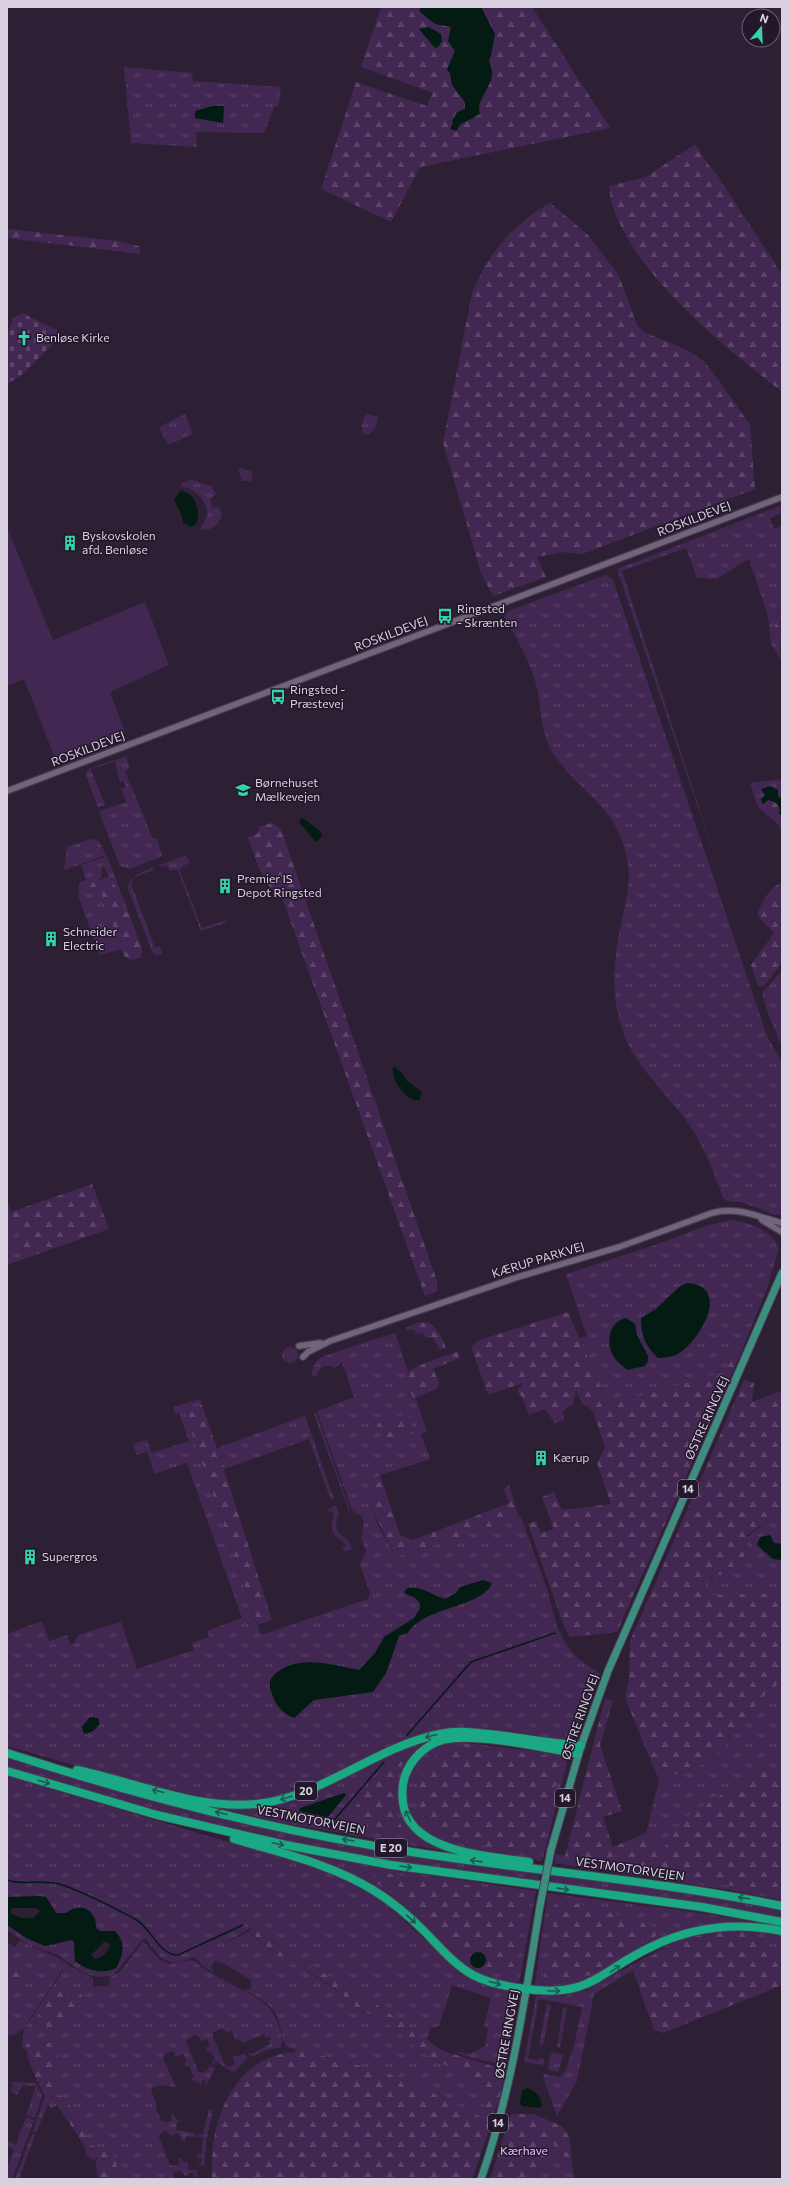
<svg xmlns="http://www.w3.org/2000/svg" width="789" height="2186" font-family="Commissioner,sans-serif">
<defs>
<pattern id="grass-tufts" width="24" height="20" patternUnits="userSpaceOnUse"><rect width="24" height="20" fill="#422752"/><path d="M3 7l-1-3M5 7V3M7 7l1-3M15 17l-1-3M17 17v-4M19 17l1-3" fill="none" stroke="#5d456a"/></pattern>
<pattern id="forest-firs" width="22" height="20" patternUnits="userSpaceOnUse"><rect width="22" height="20" fill="#422752"/><path d="M5 1l3.5 6h-7zM16 11l3.5 6h-7z" fill="#5d456a"/></pattern>
<pattern id="cemetery-stones" width="16" height="16" patternUnits="userSpaceOnUse"><rect width="16" height="16" fill="#422752"/><path d="M2 7V4a2 2 0 0 1 4 0v3zM10 15v-3a2 2 0 0 1 4 0v3z" fill="#5d456a"/></pattern>
</defs>
<rect width="100%" height="100%" fill="#2d2035"/>
<path fill="url(#grass-tufts)" fill-rule="evenodd" d="M124 67 192 73 193 81 281 87 278 106 274 107 264 133 196 132 197 147 131 143Z
M710 167 713 169 778 268 782 273V278Z
M185 414 193 434 168 445 159 427Z
M367 414 378 417 375 429 368 435 362 433C361 426 363 418 367 414Z
M241 468 251 471 253 477 251 481H242L238 469Z
M192 480 211 486 216 494 210 499 212 508 219 507 222 515C218 525 212 532 200 529 202 525 206 520 207 515 208 501 194 487 182 487V483Z
M782 505V513L770 518 774 529 782 525V599L776 616 782 661 771 644 768 616 749 559 716 579 697 578 686 548 622 571 718 866 617 569Z
M606 575 613 580 767 1036 782 1062V1215H776L741 1202 727 1201 723 1198C713 1169 702 1141 683 1116 663 1090 636 1066 624 1034 609 995 614 959 622 919 626 901 631 882 628 864 619 805 581 796 553 753 540 734 542 706 536 684 529 659 516 638 504 616L508 611Z
M126 756 130 768 125 771 153 839 157 838 162 856 130 869 120 866 99 811 126 802 121 789 126 787 123 781 120 783 115 761 91 769 105 805 98 807 86 776 88 769Z
M782 779V835C779 821 773 821 763 812 755 804 753 793 751 783Z
M91 839 99 841 106 855 64 870 67 847Z
M107 856 128 911 124 908 103 864 101 877 99 880 122 949 100 955 78 896 80 882 86 880 81 865Z
M185 856 190 862 179 869 202 928 226 920 228 922 201 931 177 869 169 871 167 865 160 867 159 865Z
M153 867 154 870 134 877 131 884 155 948 160 946 162 954 157 955 153 953 128 889C129 875 142 873 153 867Z
M782 971V1047L767 1011 762 993Z
M7 1200 26 1258 7 1265Z
M731 1220C751 1223 770 1229 779 1248L768 1286 740 1355 739 1349 734 1353 725 1372 609 1405 580 1338 587 1336 566 1274 664 1242 702 1227Z
M395 1333 408 1372 406 1380 411 1382 414 1399H416L427 1432 421 1434 430 1459 380 1475 370 1505 378 1525 396 1557 521 1517 547 1589 557 1626 565 1643 575 1656 600 1674 574 1737 564 1741C515 1731 463 1721 415 1737 373 1757 315 1789 270 1798 233 1806 198 1796 162 1788 110 1776 59 1761 7 1746V1634L42 1621 49 1641 67 1635 70 1644 74 1643 78 1635 121 1622 137 1669 194 1650 192 1643 209 1637 207 1631 242 1618 187 1463 155 1474 147 1451 137 1455 133 1444 147 1440 152 1453 189 1441 179 1413 175 1414 173 1407 200 1399 202 1405 184 1410 261 1635 368 1599 370 1593 360 1564 366 1551 361 1538 364 1522 361 1516 352 1510 317 1411 354 1397 342 1362 334 1369 332 1366H324L318 1371V1375L312 1377C311 1368 316 1360 324 1356Z
M282 1355a8 8 0 1 1 16 0a8 8 0 1 1-16 0Z
M316 1412 350 1510 349 1511 314 1414Z
M305 1416 334 1499 331 1500 309 1439 224 1469 217 1448Z
M336 1505 339 1515 336 1522 337 1531 348 1540 352 1549 346 1552 342 1548 346 1546C343 1539 334 1538 332 1529 330 1522 336 1517 333 1511L329 1512 328 1509Z
M782 1511V1544L774 1543 772 1539 760 1548 773 1559 782 1560V1593L703 1596C720 1556 748 1535 782 1511Z
M782 1680V1782L763 1768 685 1818 664 1849 646 1833 659 1780 714 1760 761 1699Z
M474 1736 422 1748 400 1791 417 1835 437 1846 468 1855 283 1823 211 1806 264 1805 426 1740Z
M459 1742 557 1754 566 1759 567 1764 542 1861C498 1854 378 1848 410 1773 419 1752 438 1745 459 1742Z
M7 1757 122 1792 186 1809 540 1873 538 1882C463 1872 388 1862 314 1848 210 1827 108 1798 7 1767Z
M7 1776 326 1871 350 1882 387 1905 462 1974C475 1981 512 1987 517 1998L507 2064H502L468 2057 453 2051 470 2054 485 2046 488 2027 484 2026 491 1998 452 1985 439 2026 430 2029 427 2039 408 2029 364 1996 314 1968 251 1927C231 1941 196 1959 173 1963L161 1958 146 1939H143L115 1973 110 1976 97 1977 84 1973 58 1955 30 1945 7 1930V1925L28 1939 54 1945 70 1940 74 1941C75 1946 74 1950 74 1954 75 1968 97 1973 108 1971L115 1931H100L96 1928V1918L73 1908 66 1913H56L46 1897H7Z
M290 1851 385 1869 536 1891 519 1983C499 1983 480 1976 464 1966L392 1900Z
M556 1854 782 1895V1900L730 1890 554 1863Z
M551 1875 660 1888 782 1910V1919L550 1884Z
M548 1893 693 1912 768 1924 767 1927 673 1935 592 1981 555 1989 536 1986 535 1982Z
M248 1932 271 1951 282 1955 349 1999 350 2004 390 2025 411 2042 416 2049 447 2066 452 2071 461 2073 489 2089 482 2118 409 2081 325 2056 295 2052V2049L288 2048C282 2041 281 2031 279 2021 274 2005 258 1997 244 1990L251 1989V1980L223 1963 214 1961 211 1968 216 1974 203 1966 195 1957Z
M751 1932 782 1935V1953L774 1954Z
M20 1940C36 1950 54 1954 69 1965L61 1972 24 2028 16 2034 7 2036V1942L14 1947 17 1945Z
M143 1941 160 1960 169 1964 193 1960C213 1980 262 1993 274 2015 279 2023 280 2033 283 2042H281V2047L264 2051 251 2057 247 2052 251 2054 270 2044 268 2041 271 2040 270 2036 266 2038 264 2034 242 2043 239 2039 235 2040 232 2030 227 2033 225 2030 221 2029 213 2032V2037L225 2065 228 2067 235 2064 233 2057 245 2054 247 2058 234 2073 216 2061 214 2065 212 2064 215 2059 211 2051 208 2052 206 2048 210 2046 207 2039 201 2041 199 2037 195 2035 188 2039 186 2042 198 2071 202 2073 209 2070 208 2068 211 2066 215 2069 206 2085 209 2087 205 2085 206 2081 203 2080 201 2084 190 2079 194 2077 189 2066 186 2067 184 2063 187 2062 184 2054 176 2057 173 2051 164 2054 163 2058 176 2087 159 2085 152 2088 151 2090 157 2106 156 2109 161 2121 168 2122 172 2120 171 2115 173 2114 176 2119 182 2121 181 2122 177 2121 176 2130 195 2133V2137L186 2136 185 2141 182 2140 178 2133 170 2136 166 2130 158 2135 170 2165 175 2166 180 2164 178 2159 181 2158 184 2162H188V2170H197V2179L193 2172 185 2176 180 2170 173 2173 174 2179H116L118 2172 105 2148 92 2147 86 2139 67 2103 58 2095 55 2084 56 2060 52 2041 42 2049 31 2043 25 2050 22 2046 24 2029 66 1967C74 1965 85 1976 93 1978V1987L109 1986 110 1977 121 1971ZM57 1989 65 1993 72 2000 79 1991 60 2030 36 2021 47 2000 54 1995Z
M666 1946 633 1970 594 1994 577 2081 557 2116 543 2077 544 2074 560 2077 566 2070 570 2056 572 2055 582 2007 539 1999 528 2058 538 2061 539 2058 544 2059V2065L524 2062 536 1996H562L587 1990Z
M547 2004 551 2005 543 2045 539 2044Z
M563 2007 567 2008 560 2048 557 2047Z
M554 2052 563 2055 558 2072 551 2071 548 2068 551 2054Z
M10 2082 36 2083 42 2096 35 2118 26 2115 36 2086 23 2085 17 2095 10 2091 13 2086Z
M49 2095 57 2105 51 2109 48 2104 36 2133 33 2131 45 2096Z
M209 2109 213 2111 207 2136 204 2166H197L201 2165V2158H197V2154L202 2153 203 2137H198L199 2134H203Z
M26 2117 34 2120 12 2179H7V2167L14 2150 7 2145V2140L16 2145Z
M32 2134 35 2135 19 2179H15Z
M551 2142 572 2164 575 2179H529L544 2167Z"/>
<path fill="url(#forest-firs)" d="M381 7H420V12L435 23 451 27 449 35 455 51 447 70 450 72 455 90 465 102V109L451 126 473 119 492 78 493 73 489 61C492 53 493 43 494 34L481 7H532L610 128 420 167 391 222 321 189 356 82 427 106 433 93 361 67Z
M695 144 782 278V392C724 346 640 280 614 210 611 203 610 194 609 186L646 177Z
M550 203 588 235 619 276 637 325 644 332 685 349 704 361 720 382 750 425 755 489 582 554 563 552 537 557 546 577 493 596 481 573 443 443 472 293 486 263 507 236 533 213Z
M7 229 117 241 139 246 140 254 7 238Z
M782 599V648C772 637 776 612 782 599Z
M768 800 777 803 782 816V821L779 820 778 816H773L764 810 762 803Z
M272 823 281 829 437 1281V1291L425 1296 283 900C263 886 255 859 248 837L258 833 260 826Z
M110 876C117 886 118 904 128 911L142 949 141 958 130 960 124 956 100 890 90 893 87 885Z
M782 882V963L763 987 758 986 751 965 774 933 757 915C761 903 770 887 782 882Z
M92 1184 109 1229 26 1258 11 1212Z
M568 1312 609 1405 725 1372 734 1353 739 1348 740 1355 617 1632 570 1637 564 1626 528 1524 536 1521 541 1533 554 1529 542 1497 554 1492 562 1510 611 1504 597 1463 605 1448 593 1411 582 1403 576 1391 573 1404 563 1411 564 1420 555 1423 545 1409 529 1415 522 1397 517 1391 523 1383 488 1395 471 1347 479 1340Z
M417 1323C420 1323 426 1322 429 1323 437 1327 445 1342 446 1349H440L432 1337 426 1338 422 1333 417 1334 414 1330H406V1327Z
M457 1352 460 1358 433 1369 439 1381 438 1388 414 1399 409 1389 411 1382 406 1380 408 1372C417 1365 444 1356 457 1352Z
M744 1380 754 1383 752 1402 782 1391V1511L747 1535 749 1552 725 1574 712 1576 703 1595 782 1593V1680L761 1699 714 1760 659 1780 625 1698 629 1679 630 1641Z
M202 1405 224 1469 272 1620 258 1625 184 1410Z
M406 1414 409 1415 414 1432C393 1442 384 1453 377 1424Z
M380 1475 400 1535 413 1540 509 1503 504 1489 509 1485 519 1518 396 1557 370 1505V1480Z
M605 1698 613 1701 600 1745 622 1811 603 1817 613 1847 646 1833 664 1848 685 1818 763 1768 782 1782V1895L565 1856Z
M466 1744 561 1759 540 1855 451 1840 429 1826 419 1810 416 1790 424 1772 437 1755 451 1746Z
M408 1750C401 1769 389 1790 395 1811 397 1820 404 1830 409 1839L348 1818 388 1758Z
M377 1872 524 1893 514 1975 487 1969 489 1952 476 1945 463 1957 418 1911 372 1880Z
M557 1899 588 1906 653 1926 661 1931C652 1941 640 1943 629 1949 621 1954 615 1961 607 1966 588 1978 566 1983 545 1980Z
M252 1928 314 1968 364 1996 443 2051 506 2070 498 2104 472 2179H212C211 2145 215 2115 235 2086 249 2066 270 2053 296 2052 313 2052 330 2058 346 2062 368 2068 390 2073 410 2082 434 2093 458 2106 481 2117L489 2090 461 2073 452 2071 447 2066 416 2049 411 2042 390 2025 350 2004C346 1990 287 1960 272 1951 264 1946 257 1937 248 1932Z
M723 1931 751 1932 774 1954 782 1953V1985L663 2033 654 2030 633 1970 666 1946 686 1938Z
M7 1958 29 1970 20 1989 7 1979Z
M54 1987 65 1993 72 2000 79 1990 83 1998 80 2005 64 2029 60 2030 34 2024 33 2021H36L47 2000 54 1995 51 1993Z
M52 2041H56C62 2048 53 2081 58 2095 72 2099 82 2135 92 2146L112 2150 119 2172 116 2179H98L96 2166 97 2157 94 2160 86 2155V2150L79 2137 52 2098 49 2095 45 2096C37 2080 27 2062 26 2045L29 2042 42 2049 45 2042 49 2043Z
M511 2114H533L562 2126 570 2139 572 2164 551 2142 544 2167 529 2179H490Z"/>
<path fill="url(#cemetery-stones)" d="M22 313 57 330 59 338 22 375 7 384V336L13 318Z"/>
<path fill="#422752" d="M7 527 53 640 145 602 169 665 110 692 125 732 55 758 24 679 7 686Z"/>
<path fill="#031b13" fill-rule="evenodd" d="M420 7H481L495 34C493 43 492 53 489 61 500 86 474 95 480 114L461 124 456 131 450 129 453 123 452 121 457 112 465 109V102L452 85 450 73 447 70 455 51 448 41 451 27 435 24 420 12Z
M429 27 441 34 442 41 437 48 434 47 419 29Z
M213 106H224L223 123 195 118V111Z
M180 491C196 492 201 512 196 524L191 527 183 523 181 514 174 500Z
M770 786 778 790V796L782 799V816L779 814C782 806 775 801 768 800L763 804 762 803 761 799 765 795 761 789Z
M303 818 321 832 322 836 317 842 315 841 299 822 300 819Z
M395 1067 402 1073 407 1081 422 1092 419 1100C407 1102 391 1080 393 1068Z
M687 1283C733 1286 699 1343 676 1355 670 1357 664 1358 658 1358 645 1346 641 1335 641 1318L656 1309 679 1287Z
M626 1318 635 1324 637 1335 648 1356V1361L645 1366 627 1370C623 1366 617 1362 614 1357 605 1344 609 1321 626 1318Z
M770 1535 774 1543 782 1544V1560L773 1559 757 1545 760 1537Z
M483 1580 492 1583C482 1608 424 1606 408 1633L399 1636 386 1673 373 1692 314 1700 294 1718C282 1713 276 1706 272 1694 268 1685 269 1679 276 1673 300 1654 332 1665 359 1670L375 1653 384 1637 414 1618 420 1608V1603L415 1598 404 1593 407 1588C424 1586 429 1594 445 1599L456 1593 460 1587Z
M90 1717 98 1718 100 1724 93 1731 86 1734 83 1732 82 1727Z
M344 1793 346 1795 328 1817 299 1811 300 1808Z
M40 1896 46 1897 56 1913H66C81 1902 96 1909 96 1928L100 1931H115C126 1943 124 1954 116 1968 102 1975 87 1970 75 1961L74 1941 70 1940 45 1946 28 1939 7 1925V1897ZM11 1908H37L40 1911 33 1918H22L11 1914ZM104 1942H108L110 1945C109 1951 102 1958 95 1959L91 1955Z
M470 1960a8 8 0 1 1 16 0a8 8 0 1 1-16 0Z
M527 2088C535 2090 542 2098 542 2106L539 2108 522 2106 520 2103 522 2091Z"/>
<g fill="none" stroke-linecap="round" stroke-linejoin="round">
<path stroke="#031b13" stroke-width="1.5" d="M407 1735 471 1662 555 1633
M329 1826 384 1762
M7 1880C23 1886 42 1879 59 1884 83 1891 112 1907 135 1919 152 1928 158 1955 178 1955L243 1925"/>
<g stroke="#483d4f" stroke-width="8">
<path id="tertiary" d="M7 791 782 497
M762 1220 782 1232
M299 1346 320 1343
M303 1357 308 1352 330 1341 518 1277 619 1247 712 1213C737 1206 758 1217 782 1223"/>
</g>
<g stroke="#483d4f" stroke-width="9">
<path id="primary" d="M551 1850 581 1746 608 1671 782 1273
M481 2179C512 2090 525 1998 540 1906"/>
</g>
<g stroke="#483d4f" stroke-width="10">
<path id="motorway" d="M7 1753C139 1796 275 1831 412 1852 535 1871 660 1881 782 1906
M77 1770C135 1782 196 1810 257 1804 322 1797 377 1746 440 1734 462 1729 484 1734 506 1736 531 1740 556 1743 581 1746
M7 1771 157 1815 286 1845 391 1865 702 1907 782 1922
M234 1839C281 1853 331 1864 373 1890 391 1901 408 1915 423 1930 439 1946 453 1964 473 1975 488 1983 509 1987 526 1989 592 1998 599 1971 651 1947 692 1927 737 1922 782 1931
M529 1862C490 1856 410 1853 403 1803 402 1794 402 1784 405 1776 411 1759 425 1745 443 1740 473 1732 546 1748 578 1754"/>
</g>
<use href="#tertiary" stroke="#72647c" stroke-width="5.5"/>
<use href="#primary" stroke="#3e8d81" stroke-width="7"/>
<use href="#motorway" stroke="#1ba884" stroke-width="8"/>
<g stroke="#483d4f" stroke-width="9" stroke-linecap="butt">
<path id="primary-bridge" d="M540 1906 551 1850"/>
</g>
<use href="#primary-bridge" stroke="#3e8d81" stroke-width="7"/>
</g>
<defs><path id="oneway-shaft" d="M-6 0H5M1.5-3L5.5 0L1.5 3" fill="none" stroke-width="1.6" stroke-linecap="round" stroke-linejoin="round"/></defs>
<g stroke="#1f5853">
<use href="#oneway-shaft" transform="translate(431 1736) rotate(165)"/>
<use href="#oneway-shaft" transform="translate(44 1782) rotate(18)"/>
<use href="#oneway-shaft" transform="translate(158 1791) rotate(-166)"/>
<use href="#oneway-shaft" transform="translate(286 1798) rotate(163)"/>
<use href="#oneway-shaft" transform="translate(221 1813) rotate(-166)"/>
<use href="#oneway-shaft" transform="translate(408 1816) rotate(-116)"/>
<use href="#oneway-shaft" transform="translate(348 1840) rotate(-170)"/>
<use href="#oneway-shaft" transform="translate(278 1844) rotate(12)"/>
<use href="#oneway-shaft" transform="translate(476 1861) rotate(-172)"/>
<use href="#oneway-shaft" transform="translate(406 1867) rotate(9)"/>
<use href="#oneway-shaft" transform="translate(563 1889) rotate(8)"/>
<use href="#oneway-shaft" transform="translate(744 1898) rotate(-170)"/>
<use href="#oneway-shaft" transform="translate(411 1919) rotate(41)"/>
<use href="#oneway-shaft" transform="translate(615 1969) rotate(-34)"/>
<use href="#oneway-shaft" transform="translate(495 1983) rotate(15)"/>
<use href="#oneway-shaft" transform="translate(554 1991)"/>
</g>
<defs>
<g id="church-bare" transform="scale(1.2)"><path d="M-1.2-6h2.4v3.5h3.3v2.4h-3.3V6h-2.4V-.1h-3.3v-2.4h3.3Z" fill="#33d4a8" stroke="#23172b" stroke-width="2.5" paint-order="stroke"/></g>
<g id="building-bare" transform="scale(1.2)"><path d="M-4-6H4V6H1V3H-1V6H-4ZM-2.5-4.3h1.7v1.8h-1.7ZM.8-4.3h1.7v1.8H.8ZM-2.5-1h1.7V.8h-1.7ZM.8-1h1.7V.8H.8Z" fill="#33d4a8" stroke="#23172b" stroke-width="2.5" paint-order="stroke"/></g>
<g id="bus-bare" transform="scale(1.2)"><path d="M-5-6H5V4H4V6H2V4H-2V6H-4V4H-5ZM-3.5-4V0h7V-4ZM-3.5 1.2v1.5H-2V1.2ZM2 1.2v1.5H3.5V1.2Z" fill="#33d4a8" stroke="#23172b" stroke-width="2.5" paint-order="stroke"/></g>
<g id="school-bare" transform="scale(1.2)"><path d="M0-5L7-2L0 1L-7-2ZM-4 1L0 2.5L4 1V4Q0 6-4 4Z" fill="#33d4a8" stroke="#23172b" stroke-width="2.5" paint-order="stroke"/></g>
</defs>
<g fill-rule="evenodd">
<use href="#church-bare" x="24" y="338"/>
<use href="#building-bare" x="70" y="543"/>
<use href="#bus-bare" x="445" y="616"/>
<use href="#bus-bare" x="278" y="697"/>
<use href="#school-bare" x="243" y="790"/>
<use href="#building-bare" x="225" y="886"/>
<use href="#building-bare" x="51" y="939"/>
<use href="#building-bare" x="541" y="1458"/>
<use href="#building-bare" x="30" y="1557"/>
</g>
<g text-anchor="middle" stroke-width="3" stroke-linejoin="round" paint-order="stroke">
<g fill="#23172b" stroke="#a299a9" stroke-width="1">
<rect x="678" y="1480" width="20" height="18" rx="3"/>
<rect x="295" y="1782" width="22" height="18" rx="3"/>
<rect x="555" y="1789" width="20" height="18" rx="3"/>
<rect x="375" y="1839" width="32" height="18" rx="3"/>
<rect x="488" y="2114" width="20" height="18" rx="3"/>
</g>
<g font-size="11" font-weight="bold" fill="#d9d1df">
<text x="688" y="1493">14</text>
<text x="306" y="1795">20</text>
<text x="565" y="1802">14</text>
<text x="391" y="1852">E 20</text>
<text x="498" y="2127">14</text>
</g>
<g font-size="12" fill="#d9d1df" stroke="#23172b" text-anchor="start">
<text x="36" y="342">Benløse Kirke</text>
<text x="82" y="540">Byskovskolen<tspan x="82" dy="14">afd. Benløse</tspan></text>
<text x="457" y="613">Ringsted<tspan x="457" dy="14">- Skrænten</tspan></text>
<text x="290" y="694">Ringsted -<tspan x="290" dy="14">Præstevej</tspan></text>
<text x="255" y="787">Børnehuset<tspan x="255" dy="14">Mælkevejen</tspan></text>
<text x="237" y="883">Premier IS<tspan x="237" dy="14">Depot Ringsted</tspan></text>
<text x="63" y="936">Schneider<tspan x="63" dy="14">Electric</tspan></text>
<text x="553" y="1462">Kærup</text>
<text x="42" y="1561">Supergros</text>
</g>
<g font-size="12" fill="#d9d1df" stroke="#23172b">
<text transform="translate(694 519) rotate(-21)" y="4">ROSKILDEVEJ</text>
<text transform="translate(391 634) rotate(-21)" y="4">ROSKILDEVEJ</text>
<text transform="translate(88 749) rotate(-21)" y="4">ROSKILDEVEJ</text>
<text transform="translate(538 1260) rotate(-17)" y="4">KÆRUP PARKVEJ</text>
<text transform="translate(707 1418) rotate(-66)" y="4">ØSTRE RINGVEJ</text>
<text transform="translate(580 1717) rotate(-71)" y="4">ØSTRE RINGVEJ</text>
<text transform="translate(311 1820) rotate(11)" y="4">VESTMOTORVEJEN</text>
<text transform="translate(630 1869) rotate(8)" y="4">VESTMOTORVEJEN</text>
<text transform="translate(507 2034) rotate(-80)" y="4">ØSTRE RINGVEJ</text>
</g>
<g font-size="12" fill="#e4c0fd" stroke="#23172b">
<text x="524" y="2155">Kærhave</text>
</g>
</g>
<rect width="789" height="2186" fill="none" stroke="#d9d1df" stroke-width="16"/>
<g transform="translate(761 28) rotate(19)"><circle r="19" fill="#23172b" stroke="#6c6173"/>
<path d="M0-3L7 15L0 10L-7 15Z" fill="#33d4a8"/>
<text y="-6" font-size="11" font-weight="bold" text-anchor="middle" fill="#d9d1df">N</text>
</g>
</svg>
